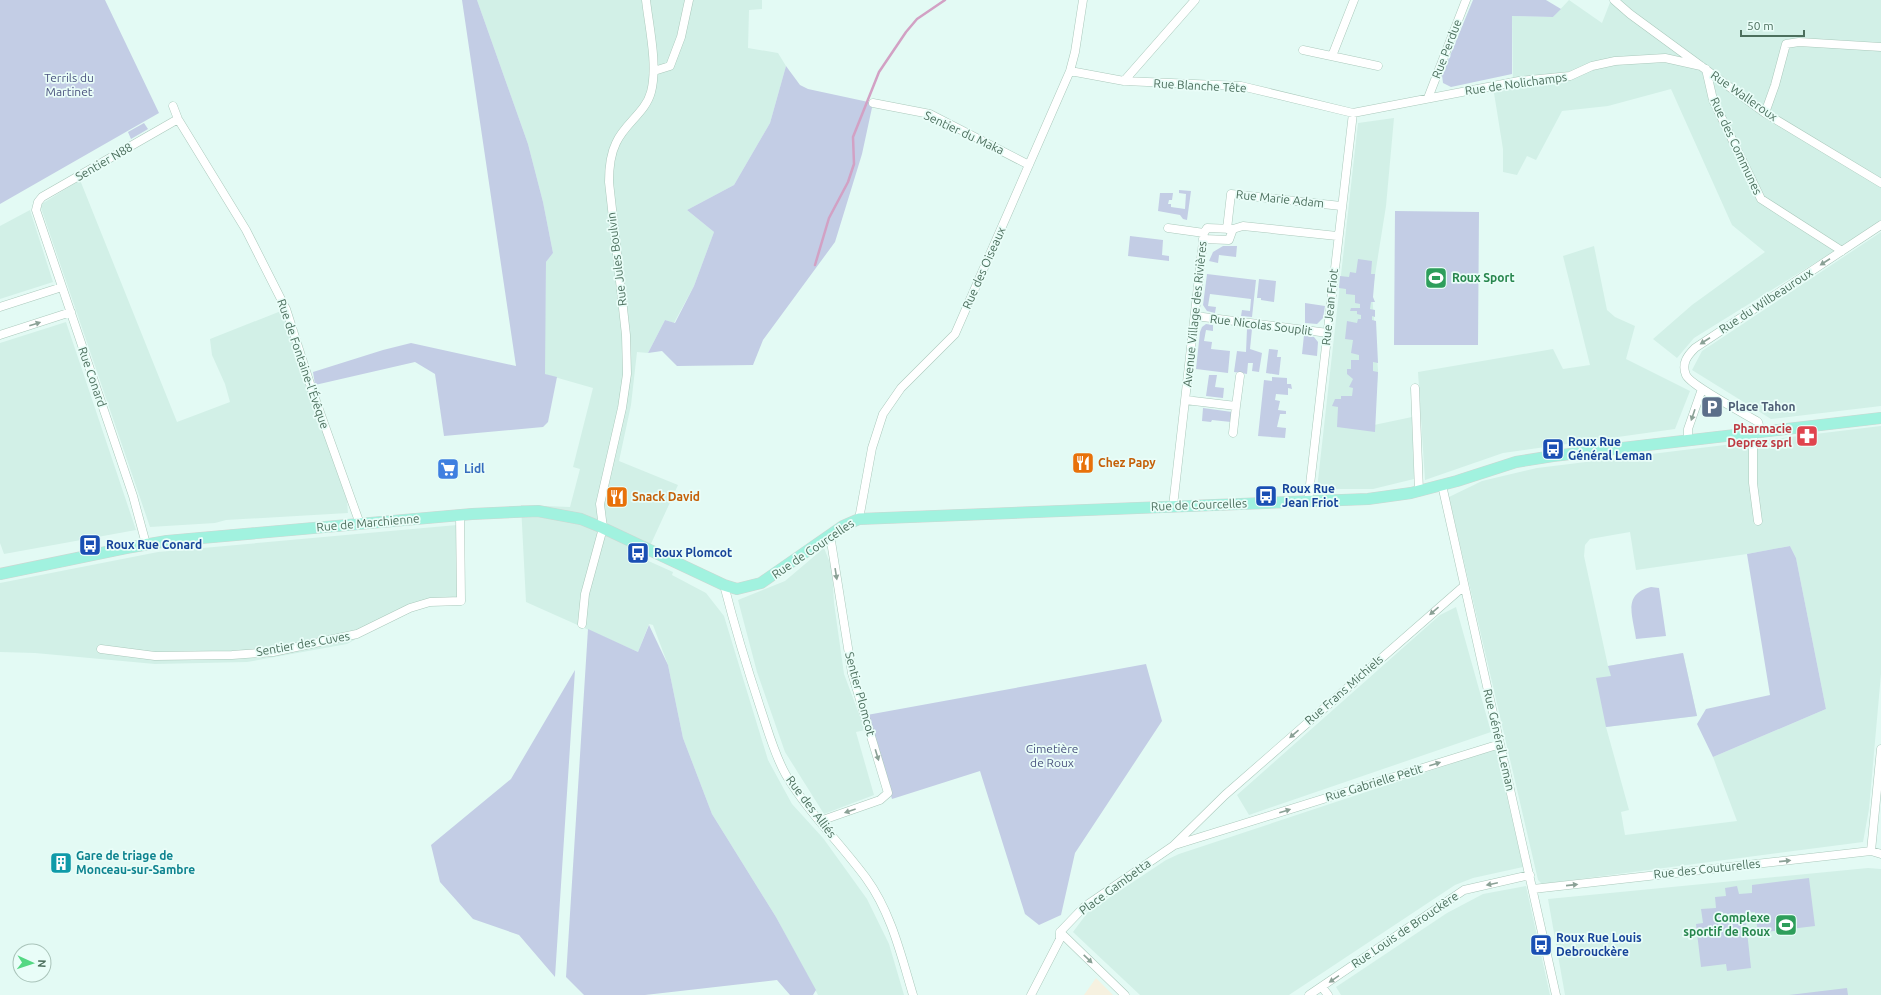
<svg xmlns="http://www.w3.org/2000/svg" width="1881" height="995" font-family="Ubuntu,sans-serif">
<rect width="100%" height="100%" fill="#e3faf4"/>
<path fill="#d2f0e7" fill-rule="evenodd" d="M477 0H762V9L749 10 748 48 778 53 786 66 770 123 734 185 687 210 714 232 694 286 674 323 665 320 648 353 637 352 631 405 619 461 678 485 644 559 673 572 672 575 706 593 724 616 768 760 792 804 823 838 867 899 889 944 904 995H818L776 917 712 814 683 738 668 665 653 625 649 624 638 652 526 602 521 505 570 507 580 469 573 467 593 388 544 374 546 262 553 253 543 202 528 144Z
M1569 0 1602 23 1611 0H1881V222L1694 338 1677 358 1653 339 1692 305 1765 252 1732 225 1671 89 1608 106 1562 111 1536 160 1527 156 1517 175 1503 172V149L1494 93 1513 88 1512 16 1553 17Z
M1394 118 1386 206 1372 294 1378 370 1374 425 1412 417 1414 479 1373 489H1317L1358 123Z
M80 180 177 422 230 402 225 384 212 355 210 339 281 311 347 501 348 513 226 520 215 523 150 527 40 205Z
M30 210 53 282 0 299V226Z
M1881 232V406L1771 419 1692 370 1702 351Z
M1594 246 1607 310 1615 317 1635 326 1626 359 1690 391 1675 429 1503 453 1425 480 1418 372 1553 349 1563 369 1590 365 1563 256Z
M66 322 136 530 4 554 0 543V343Z
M1881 426V674L1869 809 1863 842 1542 884 1538 880 1449 497 1482 481 1537 468ZM1630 532 1636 570 1747 554 1790 546 1796 558 1826 709 1713 757 1737 821 1625 835 1621 812 1629 810 1606 727 1697 716 1683 653 1608 666 1584 556 1585 545 1590 539Z
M457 525 462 596 399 615 347 644 247 662 155 664 35 653 0 652V583L158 552Z
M824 548 832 568 834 603 844 674 865 730 856 732 874 795 824 814 785 752 757 672 738 600 785 581Z
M1456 607 1491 732 1249 815 1237 795 1440 615Z
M1496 749 1523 867 1473 878 1455 885 1289 995H1140L1073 932 1088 912 1166 860 1179 854Z
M1868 868 1881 869V995H1565L1548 899Z
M1526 886 1550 995H1341L1336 987 1447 913 1483 894Z"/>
<path fill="#f6f1e0" d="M1096 978 1113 995H1084Z"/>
<path fill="#c3cde5" d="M0 0H105L159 113 0 204Z
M462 0H477L528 144 543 202 553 253 546 262 545 374 557 377 548 422 543 427 444 436 435 374 415 362 315 385 313 372 383 350 411 343 516 366Z
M1473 0H1546L1561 9 1553 17 1512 16V74L1451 87 1443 83 1442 75Z
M786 66 800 85 808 89 873 103 862 154 835 242 763 340 753 365 677 366 662 351 648 353 665 320 675 323 694 286 714 232 687 210 734 185 770 123Z
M144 123 148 129 131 139 128 132Z
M1179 190 1191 191 1187 220 1183 219 1180 215 1158 211 1160 193H1173L1172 200H1169L1168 204H1171V207L1185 209 1186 194 1179 193Z
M1395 211 1479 212 1478 345H1394Z
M1130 236 1163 240 1162 255 1169 256V261L1128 256Z
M1223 246H1237L1236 257 1219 255 1218 263 1209 261 1213 252Z
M1358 259 1372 261 1371 274H1375L1373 297 1375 302H1371L1370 309 1375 310V317L1372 316V320L1376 321 1378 363 1373 362V371L1378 372 1375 432 1337 427 1338 407 1332 406 1335 399H1341V396H1352L1353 388 1349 387 1353 379 1347 374V369H1351V360H1359V355L1351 353 1353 340 1345 339 1347 321 1357 323 1358 319H1361V315L1357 314V311H1350L1351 308H1360V304L1355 303V295L1346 294V289L1339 288 1340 276 1349 277 1350 272 1356 273Z
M1207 274 1256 280 1252 317 1241 316 1242 310 1250 311 1251 299 1210 294 1208 306 1216 307 1215 313 1207 311 1203 305Z
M1259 279 1276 281 1274 302 1261 300V298H1257Z
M1305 303 1325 306 1323 318 1317 324 1305 323Z
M1206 324 1213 325V331L1206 330 1204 341 1212 342 1211 349 1230 351 1228 373 1196 369 1200 332 1202 327Z
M1247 329H1252L1250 349 1262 353 1259 372 1252 371 1253 363H1248L1247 374 1234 372 1237 351 1246 352Z
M1304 335 1314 337 1318 342 1317 356 1302 354Z
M1269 349 1278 350 1277 357H1281L1279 375 1266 373Z
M1209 375H1217L1215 387 1224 388 1223 398 1206 396Z
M1272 377 1287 378V384H1291L1292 389 1288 388V395L1276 394 1275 400 1280 401 1278 410 1286 411V414H1280L1277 427 1286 428 1285 438 1258 436 1264 380 1272 381Z
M1203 408 1232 412 1231 422 1212 420 1211 422 1202 421Z
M1790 546 1796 558 1826 709 1713 757 1697 724 1706 709 1770 695 1747 554Z
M1651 587 1659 588 1666 636 1636 639C1633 616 1622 594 1651 587Z
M649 625 668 665 683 738 712 814 776 917 816 990 813 995H790L777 980 645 995H584L566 977 588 629 638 652Z
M1683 653 1697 716 1606 727 1596 678 1611 676 1608 666Z
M1146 664 1162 721 1075 853 1061 915 1039 925 1025 914 980 771 892 799 867 715Z
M575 670 555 977 519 935 473 919 440 882 431 845 511 779Z
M1809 878 1815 926 1758 933 1755 912 1745 913 1751 968 1727 971 1726 964 1701 967 1696 924 1703 923 1701 909 1716 908 1715 897 1726 896 1725 888 1737 886 1739 894 1752 893V885Z
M1847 988 1848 995H1789Z"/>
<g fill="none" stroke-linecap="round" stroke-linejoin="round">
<path stroke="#d2a1c4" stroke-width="2.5" d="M815 265 829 218 848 182 854 164 853 137 879 72 906 32 917 19 945 0"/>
<g stroke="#abc9bc" stroke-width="9">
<path id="minor" d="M1614 0 1630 14 1765 113 1881 183
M1303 50 1378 66
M1332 56 1354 0
M1706 69 1713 100 1761 199 1842 251
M654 71 670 66 681 37 689 0
M1070 71 1124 81 1241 86 1353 113 1519 81 1570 76 1592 66 1615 61 1665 58 1701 66
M1124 81 1195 0
M1428 98 1466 0
M873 103 930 114 1029 165
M173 106 178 119 246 230 286 309 312 390 360 524
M1765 113 1775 85 1786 44 1799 42 1881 47
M1168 228 1204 233
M1227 229 1231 194 1341 206
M1203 239 1229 240 1233 229
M0 307 62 287
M1195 316 1328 333
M0 335 71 312
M1415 388 1419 491
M1185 400 1236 406 1233 433
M1236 406 1240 376
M1761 432 1758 422C1745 414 1690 385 1686 375 1681 363 1688 355 1695 348L1881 225
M1753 433V483L1758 521
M1688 441V429L1702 389
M1442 485 1556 995
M1308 502 1353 113
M1173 506 1204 233 1207 228 1233 229 1243 226 1337 236
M859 519 872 448 883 414 901 388 955 334 1070 71 1075 52 1083 0
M146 544 133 496 36 210 38 202 42 197 178 119
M724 585C735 628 748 671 762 713 769 734 775 756 786 775 808 812 840 843 866 878 891 912 901 955 913 995
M582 624 585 594 603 528 600 504 622 408 627 374 626 335 609 182C609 169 610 155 616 143 624 124 646 112 651 92 658 65 649 27 646 0
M101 649 155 656 232 655 273 652 357 634 410 608 430 602 461 601 460 515
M820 821 880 800 888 793 852 673 830 535
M1175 845 1500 744
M1871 851 1881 749
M1533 889 1871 851 1881 854
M1060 932 1084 907 1173 846 1225 795 1464 586
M1060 932 1125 995
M1322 987 1328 995
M1031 995 1060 939V932
M1309 995 1464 890 1530 875"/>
</g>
<g stroke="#cdd7d2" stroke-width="12">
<path id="major" d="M0 574 126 548 167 541 472 514 538 511 581 519 603 528 724 585 737 589 761 583 843 526 859 519 1368 499 1411 493 1457 481 1516 462 1553 456 1881 418"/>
</g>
<use href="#minor" stroke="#fff" stroke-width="8"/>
<use href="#major" stroke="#a1f2df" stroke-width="11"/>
</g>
<defs><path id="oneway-solid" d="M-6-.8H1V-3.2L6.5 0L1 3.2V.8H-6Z"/></defs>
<g fill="#8ba196">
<use href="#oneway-solid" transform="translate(1825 262) rotate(147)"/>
<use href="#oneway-solid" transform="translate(35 324) rotate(-18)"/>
<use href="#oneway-solid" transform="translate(1705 341) rotate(147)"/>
<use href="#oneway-solid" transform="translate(1693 415) rotate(109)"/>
<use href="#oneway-solid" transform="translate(836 574) rotate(81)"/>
<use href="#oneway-solid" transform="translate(1434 611) rotate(139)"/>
<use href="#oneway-solid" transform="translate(1294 734) rotate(139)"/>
<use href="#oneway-solid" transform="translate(877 755) rotate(73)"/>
<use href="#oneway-solid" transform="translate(1435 764) rotate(-17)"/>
<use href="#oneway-solid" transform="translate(850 811) rotate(161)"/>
<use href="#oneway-solid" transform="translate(1285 811) rotate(-17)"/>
<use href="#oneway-solid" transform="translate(1785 861) rotate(-6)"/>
<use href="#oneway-solid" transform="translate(1492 884) rotate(168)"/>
<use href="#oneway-solid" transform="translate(1572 885) rotate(-6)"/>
<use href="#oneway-solid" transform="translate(1088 959) rotate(44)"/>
<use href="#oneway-solid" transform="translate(1334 979) rotate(146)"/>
</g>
<defs>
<g id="stadium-square" transform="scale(1.15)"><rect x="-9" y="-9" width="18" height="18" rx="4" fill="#2e9e5b" stroke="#e9fdf8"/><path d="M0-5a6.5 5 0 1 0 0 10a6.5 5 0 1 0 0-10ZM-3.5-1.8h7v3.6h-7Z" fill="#fff"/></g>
<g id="parking-square" transform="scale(1.15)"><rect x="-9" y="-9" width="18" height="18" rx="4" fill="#5c6f8a" stroke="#e9fdf8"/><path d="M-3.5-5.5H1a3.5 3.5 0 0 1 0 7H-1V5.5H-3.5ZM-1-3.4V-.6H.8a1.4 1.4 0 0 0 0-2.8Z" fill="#fff"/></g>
<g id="pharmacy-square" transform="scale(1.15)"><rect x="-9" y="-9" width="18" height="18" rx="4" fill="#e0444e" stroke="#e9fdf8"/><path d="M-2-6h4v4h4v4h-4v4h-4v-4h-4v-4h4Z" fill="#fff"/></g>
<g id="bus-square" transform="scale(1.15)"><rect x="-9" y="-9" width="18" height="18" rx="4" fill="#1a4fb4" stroke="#e9fdf8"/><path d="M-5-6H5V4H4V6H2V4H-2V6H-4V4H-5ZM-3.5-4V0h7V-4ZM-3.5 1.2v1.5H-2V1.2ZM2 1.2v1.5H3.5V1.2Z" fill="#fff"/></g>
<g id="restaurant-square" transform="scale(1.15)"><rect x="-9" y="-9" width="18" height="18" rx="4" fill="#e8710a" stroke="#e9fdf8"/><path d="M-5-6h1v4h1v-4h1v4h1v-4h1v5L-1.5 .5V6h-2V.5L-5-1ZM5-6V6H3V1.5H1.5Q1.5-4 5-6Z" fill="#fff"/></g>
<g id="supermarket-square" transform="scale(1.15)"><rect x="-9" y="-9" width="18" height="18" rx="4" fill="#3f7fe0" stroke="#e9fdf8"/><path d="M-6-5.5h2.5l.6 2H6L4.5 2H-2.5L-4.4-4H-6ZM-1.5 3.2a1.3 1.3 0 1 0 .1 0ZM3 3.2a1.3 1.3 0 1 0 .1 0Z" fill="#fff"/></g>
<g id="building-square" transform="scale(1.15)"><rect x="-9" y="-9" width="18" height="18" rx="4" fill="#0f9aa8" stroke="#e9fdf8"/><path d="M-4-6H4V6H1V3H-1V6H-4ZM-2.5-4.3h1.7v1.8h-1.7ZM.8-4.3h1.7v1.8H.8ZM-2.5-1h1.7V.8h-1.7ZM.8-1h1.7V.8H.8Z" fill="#fff"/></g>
</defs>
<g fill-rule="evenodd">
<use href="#stadium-square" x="1436" y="278"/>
<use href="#parking-square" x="1712" y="407"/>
<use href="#pharmacy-square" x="1807" y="436"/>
<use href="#bus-square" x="1553" y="449"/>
<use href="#restaurant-square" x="1083" y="463"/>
<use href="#supermarket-square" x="448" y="469"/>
<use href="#bus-square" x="1266" y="496"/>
<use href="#restaurant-square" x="617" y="497"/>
<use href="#bus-square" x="90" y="545"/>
<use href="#bus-square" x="638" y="553"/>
<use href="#building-square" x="61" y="863"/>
<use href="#stadium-square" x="1786" y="925"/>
<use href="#bus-square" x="1541" y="945"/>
</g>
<g text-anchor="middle" stroke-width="3.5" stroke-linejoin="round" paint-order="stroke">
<g font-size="12" fill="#4c6f5d" stroke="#e9fdf8">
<text transform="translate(1447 49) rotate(-69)" y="4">Rue Perdue</text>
<text transform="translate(1516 84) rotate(-8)" y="4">Rue de Nolichamps</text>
<text transform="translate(1200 86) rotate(3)" y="4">Rue Blanche Tête</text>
<text transform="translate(1744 96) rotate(35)" y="4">Rue Walleroux</text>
<text transform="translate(964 133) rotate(25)" y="4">Sentier du Maka</text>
<text transform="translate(1736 146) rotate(65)" y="4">Rue des Communes</text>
<text transform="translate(104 162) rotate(-30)" y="4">Sentier N88</text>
<text transform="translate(1280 199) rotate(6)" y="4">Rue Marie Adam</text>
<text transform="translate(617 259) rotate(-97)" y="4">Rue Jules Boulvin</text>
<text transform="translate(984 268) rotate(-66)" y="4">Rue des Oiseaux</text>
<text transform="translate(1766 301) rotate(-33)" y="4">Rue du Wilbeauroux</text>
<text transform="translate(1330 307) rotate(-84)" y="4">Rue Jean Friot</text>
<text transform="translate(1195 314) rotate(-84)" y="4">Avenue Village des Rivières</text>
<text transform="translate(1261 325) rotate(7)" y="4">Rue Nicolas Souplit</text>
<text transform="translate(303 364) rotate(71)" y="4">Rue de Fontaine-l'Évêque</text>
<text transform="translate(92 377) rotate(71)" y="4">Rue Conard</text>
<text transform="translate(1199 505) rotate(-2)" y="4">Rue de Courcelles</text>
<text transform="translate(368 523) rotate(-5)" y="4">Rue de Marchienne</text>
<text transform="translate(813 549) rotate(-34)" y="4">Rue de Courcelles</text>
<text transform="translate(303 644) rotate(-10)" y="4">Sentier des Cuves</text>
<text transform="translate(1344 690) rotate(-41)" y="4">Rue Frans Michiels</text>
<text transform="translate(860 694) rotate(75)" y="4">Sentier Plomcot</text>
<text transform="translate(1499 740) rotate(77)" y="4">Rue Général Leman</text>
<text transform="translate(1374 783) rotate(-17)" y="4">Rue Gabrielle Petit</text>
<text transform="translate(811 807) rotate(53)" y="4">Rue des Alliés</text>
<text transform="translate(1707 869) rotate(-6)" y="4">Rue des Couturelles</text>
<text transform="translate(1115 887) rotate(-36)" y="4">Place Gambetta</text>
<text transform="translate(1405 930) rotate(-34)" y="4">Rue Louis de Brouckère</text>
</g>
<g font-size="12" fill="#4b537f" stroke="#e9fdf8">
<text x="69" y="82">Terrils du<tspan x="69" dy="14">Martinet</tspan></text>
<text x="1052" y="753">Cimetière<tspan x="1052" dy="14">de Roux</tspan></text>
</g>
<g font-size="12" font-weight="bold" fill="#27864d" stroke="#e9fdf8" text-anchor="start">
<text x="1452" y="282">Roux Sport</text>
<text x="1770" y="922" text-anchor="end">Complexe<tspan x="1770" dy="14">sportif de Roux</tspan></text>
</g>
<g font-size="12" font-weight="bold" fill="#4e5e75" stroke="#e9fdf8" text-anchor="start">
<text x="1728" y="411">Place Tahon</text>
</g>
<g font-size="12" font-weight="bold" fill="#be3a42" stroke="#e9fdf8" text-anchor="end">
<text x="1792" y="433">Pharmacie<tspan x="1792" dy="14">Deprez sprl</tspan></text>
</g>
<g font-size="12" font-weight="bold" fill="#164399" stroke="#e9fdf8" text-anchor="start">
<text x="1568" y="446">Roux Rue<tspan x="1568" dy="14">Général Leman</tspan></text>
<text x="1282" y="493">Roux Rue<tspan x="1282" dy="14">Jean Friot</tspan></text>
<text x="106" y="549">Roux Rue Conard</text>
<text x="654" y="557">Roux Plomcot</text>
<text x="1556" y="942">Roux Rue Louis<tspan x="1556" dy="14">Debrouckère</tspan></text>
</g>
<g font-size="12" font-weight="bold" fill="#c56008" stroke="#e9fdf8" text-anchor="start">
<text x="1098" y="467">Chez Papy</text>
<text x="632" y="501">Snack David</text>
</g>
<g font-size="12" font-weight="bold" fill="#366cbe" stroke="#e9fdf8" text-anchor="start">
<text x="464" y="473">Lidl</text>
</g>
<g font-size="12" font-weight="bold" fill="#0d838f" stroke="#e9fdf8" text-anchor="start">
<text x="76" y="860">Gare de triage de<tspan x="76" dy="14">Monceau-sur-Sambre</tspan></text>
</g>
</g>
<g transform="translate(32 963) rotate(93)"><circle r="19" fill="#e9fdf8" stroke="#aac4ba"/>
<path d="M0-3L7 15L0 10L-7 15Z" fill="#54d883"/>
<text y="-6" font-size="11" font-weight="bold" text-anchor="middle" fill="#4c6f5d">N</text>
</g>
<path d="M1741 30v6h63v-6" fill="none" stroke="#4c6f5d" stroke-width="2"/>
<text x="1747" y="30" font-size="12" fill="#4c6f5d" stroke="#e9fdf8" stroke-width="3" paint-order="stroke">50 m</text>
</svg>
